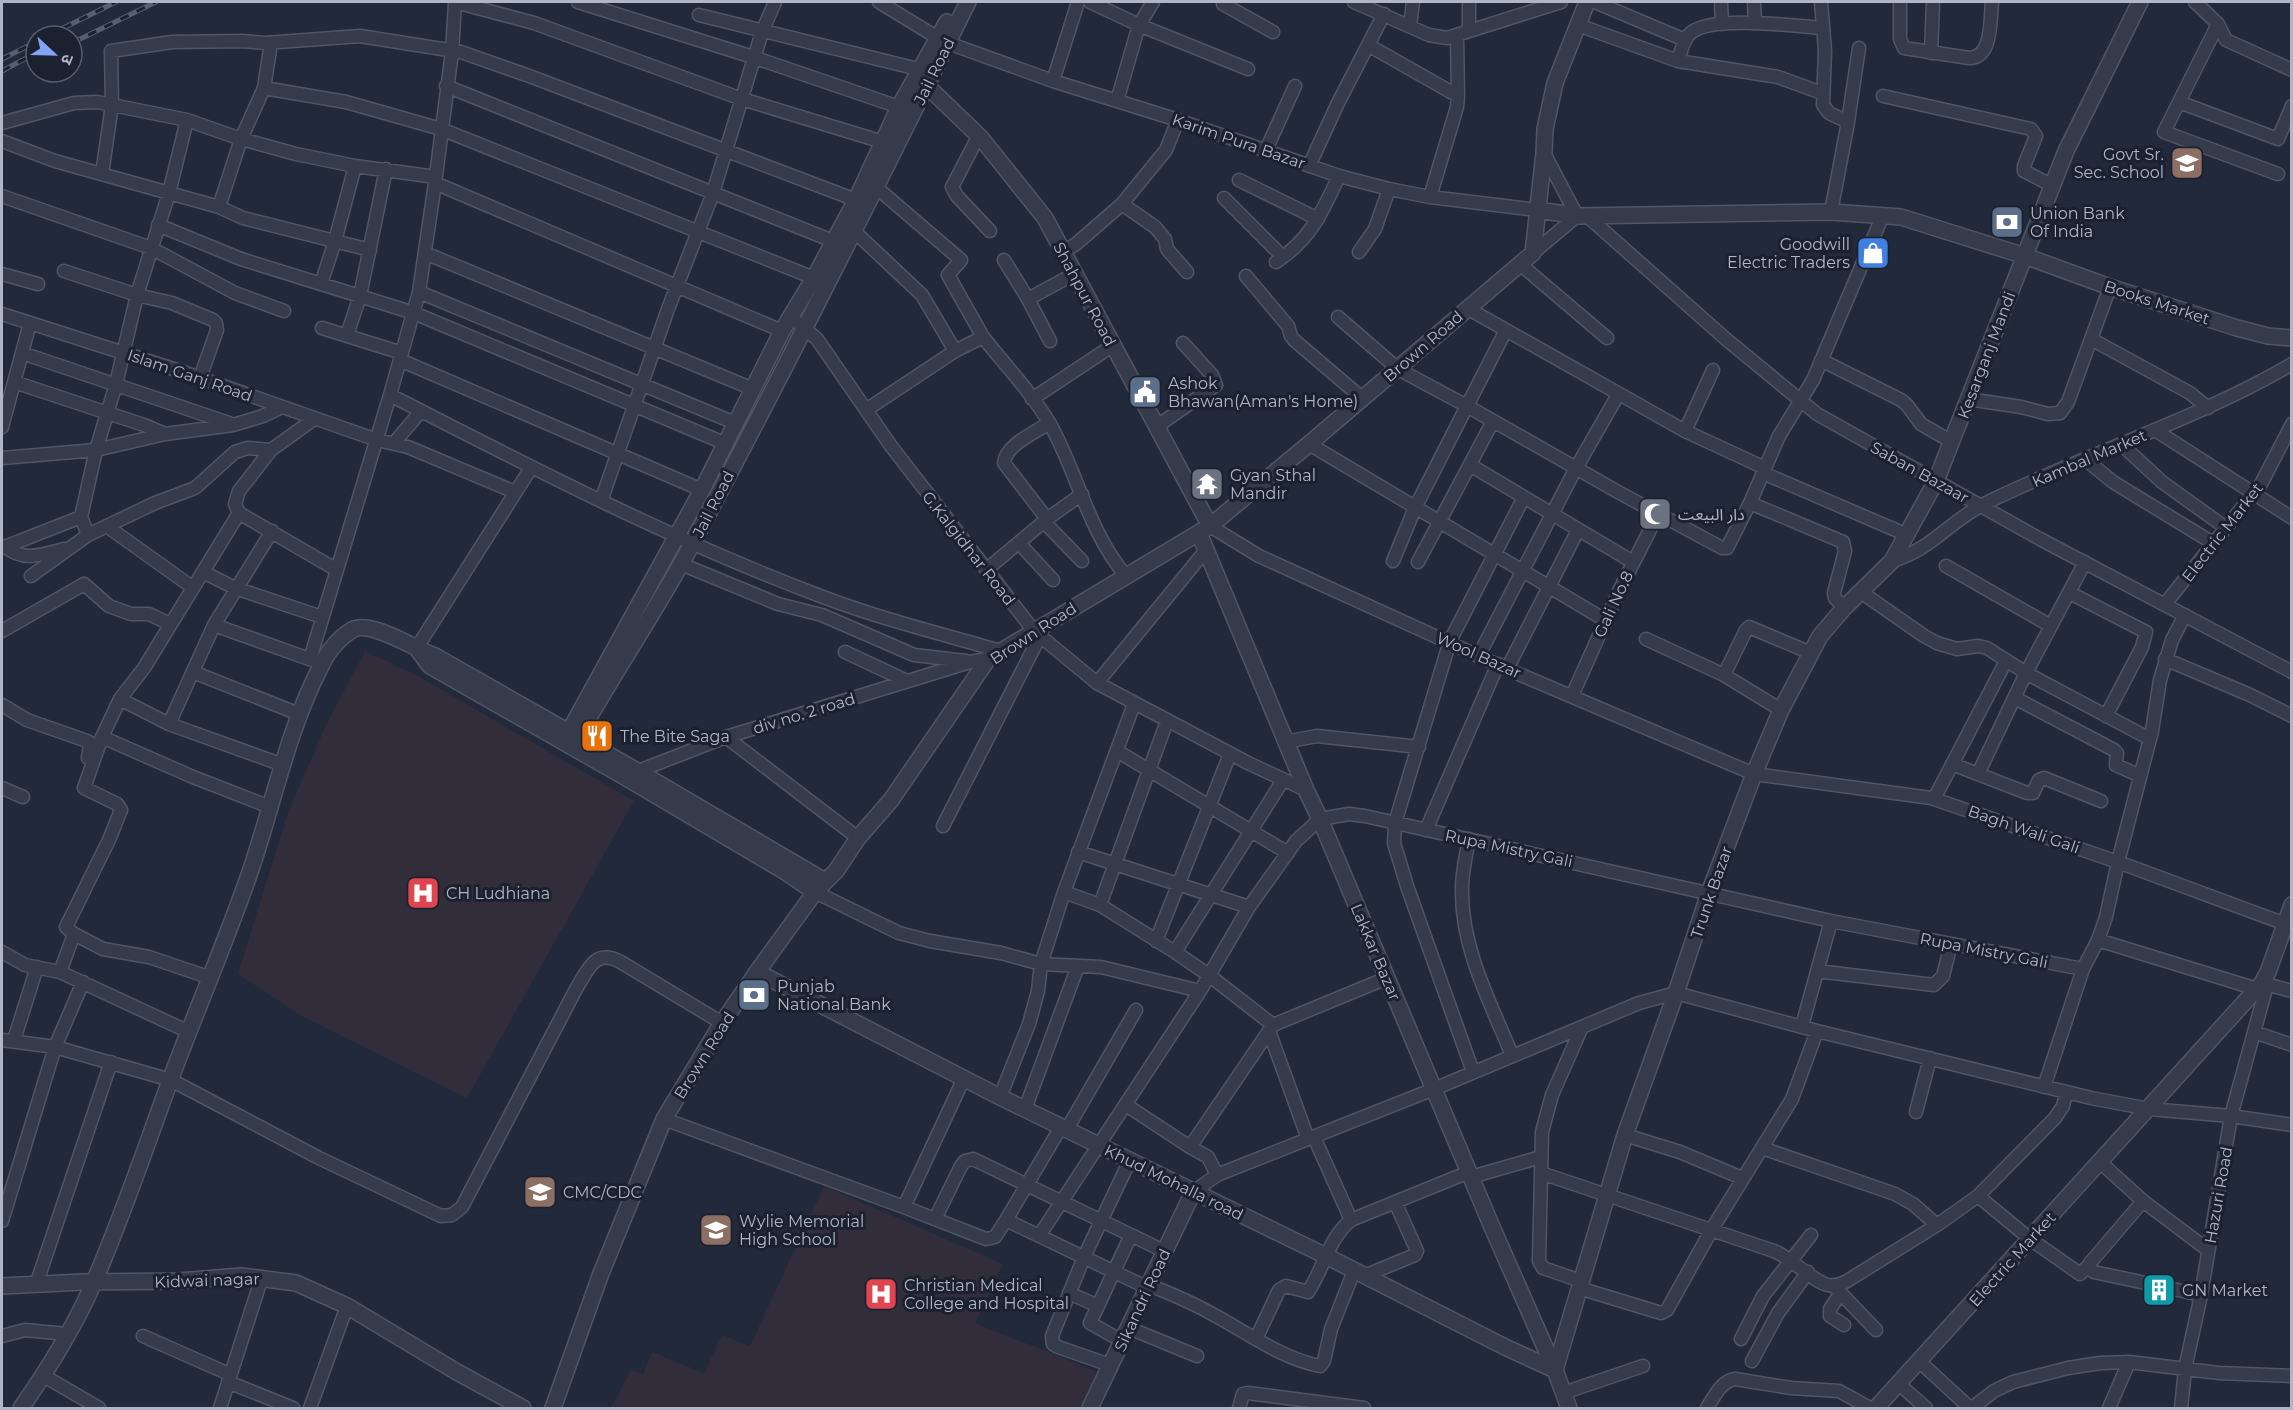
<svg xmlns="http://www.w3.org/2000/svg" width="2293" height="1410" font-family="Montserrat,'Noto Sans Arabic','Noto Sans Devanagari',sans-serif">
<rect width="100%" height="100%" fill="#21293a"/>
<path fill="#312d3b" d="M365 651 418 676 634 801 467 1098 303 1017 238 974 288 812 326 725Z
M824 1186 1003 1264 975 1323 1098 1372 1081 1408H611L631 1370 643 1374 652 1352 704 1373 722 1335 750 1346Z"/>
<g fill="none" stroke-linecap="round" stroke-linejoin="round">
<g stroke="#505665" stroke-width="15">
<path id="minor" d="M455 2 534 23 742 99 883 142
M578 2 756 58 899 107
M879 2 938 38
M1090 2 1139 25 1248 69
M1354 2 1429 35 1447 38 1561 2
M1469 2V31
M1595 2 1685 40
M1721 2 1722 24
M1754 2 1755 23
M1821 2 1825 51 1823 105 1829 113 1848 122
M1900 2V39L1904 48 1969 58C1993 58 1990 19 1992 2
M2195 2 2218 24 2226 40 2292 70
M1223 4 1273 32
M699 15 922 70
M2218 24 2164 132 2278 174
M1578 25 1678 61C1681 52 1683 38 1692 32 1714 15 1794 26 1822 28
M1410 26 1413 2
M948 43 1053 81 1178 120 1339 176 1389 189 1430 197 1537 210
M1368 45 1458 96
M1931 53 1933 2
M1678 61 1778 77 1822 93
M1053 81 1078 2
M446 86 833 241
M264 88 346 102 441 129 814 278
M1883 96 2031 129 2036 136 2024 166V171L2053 186
M1117 101 1139 25 1153 2
M2179 102 2278 139 2292 106
M187 120 169 193 137 295 116 384 96 450 81 517 88 535 155 503 195 488 235 452 248 448 271 450
M2 123 74 103 97 102 187 120 241 139 296 154 355 166 436 177
M979 135 952 187 957 196 990 231
M2 141 55 161 219 207 243 218 370 250
M1266 150 1295 86
M1309 166 1338 103 1384 14
M102 174 112 105 111 51 172 42 243 41 265 43 360 36 461 52 532 77 856 200
M1239 180 1318 219
M435 183 782 331
M877 188 961 260 948 275 983 337 955 351
M2 196 151 248 235 293 284 311
M1430 197 1457 107 1458 96 1457 36
M1224 198 1283 257
M1122 204 1166 150 1178 120
M219 207 241 139 264 88 271 43
M1831 212 1848 122 1859 48
M1587 216 1727 340 1817 414 2040 539 2292 672
M158 225 241 259 414 313 724 443
M855 232 922 295 955 351 866 410
M1063 252 1076 244 1122 204 1155 227 1165 239 1167 249 1187 272
M1359 252 1375 229 1389 189
M425 253 753 389
M1533 253 1577 216 1544 153
M1004 260 1028 299
M1276 262C1311 239 1322 212 1339 176
M1520 264 1607 338
M64 271 137 295 172 303 213 320 216 323 217 330 200 378
M2 274 38 284
M1246 276 1288 326 1291 336 1294 340 1362 398
M321 284 335 241 355 166
M419 292 735 423
M1467 308 1685 431 1765 468
M2 314 186 373 377 440 408 447 515 492
M791 317 817 339 891 446 1034 631 1097 683 1248 763 1306 790
M1338 317 1398 369 1467 406 1505 332
M322 328 402 353
M347 335 360 296 386 169
M983 337C1005 365 1032 393 1050 424 1078 474 1088 531 1126 576
M2091 339 2190 393 2208 408
M1050 341 1028 299 1074 274
M22 353 229 423
M400 360 702 490
M1821 360 1901 400 1907 405 1921 424 1952 442
M14 382 144 425 165 434
M390 395 419 292 435 183 452 52 455 2
M1032 399 1112 346
M1968 399 2021 407 2048 414 2060 413 2068 402 2110 287
M314 419 271 450 239 491 235 504 239 513 337 570
M2 427 30 323
M1156 427 1216 385 1212 375 1183 343
M2155 430 2292 518
M1685 431 1713 370
M394 443 421 411
M1309 444 1605 620
M2121 444 2162 482 2226 528
M2 458 96 450 165 434 233 425 263 416 282 407
M2085 459 2113 482 2213 543
M1470 465 1633 562
M1763 473 1905 534
M601 501 668 309 713 193 762 32 775 2
M1750 503 1843 542 1845 551 1834 593 1835 598 1844 608
M1047 519 1004 463C1005 445 1036 432 1049 423
M1044 522 1082 561
M1210 526 1259 556 1507 669 1754 774 1931 798 2118 862 2291 926
M108 527 192 587
M272 531 214 625 169 724 283 765
M1019 543 1053 580
M5 546C22 563 44 554 64 549
M2 548 81 517
M1393 561 1415 508 1467 406 1618 492 1722 548H1727L1750 503 1779 436 1813 380 1883 215
M1892 561C1931 550 1950 521 1984 504 2085 454 2194 421 2292 364
M1418 562 1493 421
M681 564 778 604 822 615 914 655 966 661
M1946 566 2051 626
M986 570 1047 519 1082 494
M203 572 235 588 322 617
M31 576 88 535
M1861 592 1924 636 1937 643 1957 649 1978 646 1987 648 2026 673 2150 739
M2070 593 2146 632 2142 647 2106 716
M2165 604 2261 484 2292 424
M214 625 315 661
M2 631 84 584 109 606 131 614H149L170 624
M1646 639 1724 675 1781 710
M416 649 531 468
M845 652 907 681
M1479 655 1576 468 1618 395
M310 659 390 395C532 468 674 541 823 597 881 619 942 634 1001 651
M2165 659 2250 695 2292 716
M1507 669 1578 530
M193 672 299 714
M1724 675 1746 630 1749 627 1811 653
M1097 683 1206 550
M1572 696 1618 593 1658 514
M2015 698 2114 750 2117 753 2116 765 2140 776
M120 699 169 724
M2 705 27 720 87 741 90 743 88 758
M102 737 193 777 270 807
M726 737 858 838
M1285 742 1317 736 1419 747
M1117 751 1288 853
M1952 764 2027 793H2033L2039 780 2044 778 2101 801
M633 773 726 737 970 662 988 659
M1978 774 2026 673 2085 562
M2 788 23 797
M1934 799 2006 661
M943 826 1040 636
M1426 830 1498 664
M1469 839C1466 857 1461 875 1462 893 1462 950 1491 1004 1512 1055
M1078 852 1249 907
M815 892 899 933 930 941 1001 953 1041 964 1101 967 1200 991
M1064 892 1100 905 1175 952 1210 976 1273 1025
M1100 905 1167 721
M74 934 103 949 149 957 211 978
M2098 940 2257 989
M1156 941 1230 754
M2 952 25 965 60 972 189 1032
M1175 952 1283 780
M1817 971 1934 985 1943 976 1951 944
M60 972 74 934 66 927 109 840 121 810 117 804 84 788 102 737 120 699 144 668 239 513
M2262 983 2292 991
M1802 1026 1831 921
M1269 1031 1273 1025 1387 978
M2254 1032 2292 1045
M2 1040 55 1047 171 1080 319 1158 441 1216 452 1215 462 1207 576 989C588 970 594 949 619 961L722 1023
M14 1040 37 967
M1473 1072 1407 886 1394 843 1395 823 1450 641 1524 497
M2044 1087 2083 969 2098 940 2106 917 2118 862 2152 731 2160 680 2172 640 2185 615
M1000 1097 1029 1024 1038 991 1041 964 1064 892 1134 704
M1126 1105 1190 1147
M1025 1109 1078 966
M1916 1112 1930 1058
M664 1119 904 1207 986 1239 995 1237 1006 1220 1148 1288
M1067 1129 1136 1010
M1625 1135 1680 1152 1742 1178
M1314 1137 1351 1220
M1762 1148 1895 1194 1913 1204 1937 1225
M2100 1162 2143 1201 2208 1250
M1541 1173 1774 1251C1792 1258 1813 1282 1828 1285 1835 1287 1841 1284 1847 1281L1937 1225 1978 1196 2055 1118 2063 1106 2066 1093
M1217 1175 1208 1157 1190 1147 1269 1031 1308 1139
M1471 1177 1541 1157
M1193 1192 1217 1175 1434 1089 1639 1003 1676 993 1817 1031 2091 1098 2149 1109 2231 1116 2292 1125
M1978 1196 2030 1239 2080 1274 2088 1266
M2143 1201 2090 1263 2088 1268 2094 1272 2201 1295
M904 1207 964 1078
M935 1219 961 1166 965 1161 973 1159 1164 1251
M1006 1220 1061 1127
M2 1221 55 1047 83 982
M1039 1236 1200 991 1249 907 1296 841 1320 819 1349 814 1365 816 1831 921 2083 969
M1364 1276 1415 1255 1417 1251 1395 1202
M1581 1281 1543 1268 1539 1261 1542 1132 1552 1095 1582 1027
M36 1285 111 1062
M1149 1285C1172 1294 1195 1304 1216 1316 1249 1334 1283 1359 1320 1366L1324 1361 1331 1329 1354 1271
M1833 1285 1876 1330
M1579 1288 1661 1313 1667 1310 1712 1229 1792 1099 1817 1031
M1069 1293 1098 1306
M1840 1294 1830 1309V1316L1844 1325
M1129 1328 1197 1356
M2 1336 25 1330 67 1334
M143 1336 229 1374
M1256 1339 1279 1290 1286 1286 1308 1292C1324 1268 1328 1239 1351 1220L1469 1172
M1741 1339 1763 1296 1811 1235
M1122 1341 1090 1323 1131 1235
M1752 1361 1778 1313 1808 1272
M1920 1362 1970 1408
M1110 1365 1058 1347 1053 1344 1052 1336 1084 1257 1130 1160
M44 1376 99 1408
M228 1382 293 1408
M1899 1384 1926 1408
M1563 1393 1643 1366
M220 1408 262 1277
M310 1408 347 1306
M1239 1408 1243 1394 1248 1393 1364 1408
M1707 1408C1714 1397 1721 1381 1735 1379L1791 1388 1839 1391 1870 1408
M1972 1408 1994 1391 2013 1382 2068 1368 2100 1363 2129 1362 2219 1373 2292 1376
M2109 1408 2129 1362
M2181 1408 2185 1369 2201 1295 2231 1116 2267 985"/>
</g>
<g stroke="#505665" stroke-width="18">
<path id="tertiary" d="M927 86 981 138 1045 218 1210 526
M1537 210 1580 216 1831 212 1901 217 2025 256 2110 287 2237 328 2268 336 2292 338
M1199 533 1306 790 1320 819 1492 1227 1555 1370 1569 1408
M418 650 430 666 623 776 784 871 815 892
M565 739 702 490 782 331 814 278 856 200 899 107 947 22
M572 747C610 678 655 613 692 544 788 365 878 183 968 2
M757 972 1000 1097 1326 1256 1505 1347 1555 1370
M2 1286 83 1282 178 1281 242 1276 296 1283 347 1306 457 1372 523 1408
M1555 1370 1625 1135 1676 993 1709 893 1754 774 1781 710 1820 636 1844 608 1892 561 1936 481 2066 151 2140 2
M21 1408C49 1368 75 1326 94 1282 123 1215 146 1146 171 1078 196 1011 225 944 249 875 273 806 287 731 321 666 327 652 339 638 352 630 369 619 415 649 435 656L639 772 825 881
M553 1408 600 1276 664 1119 722 1023 757 972 815 892 836 871 858 838 891 800 988 659 1210 526 1309 444 1533 253 1544 153 1545 129 1555 83 1587 2
M1090 1408 1193 1192
M1876 1408 2262 983 2268 972 2292 905"/>
</g>
<use href="#minor" stroke="#353b4a" stroke-width="12"/>
<use href="#tertiary" stroke="#353b4a" stroke-width="15"/>
<g stroke="#575f71" stroke-width="5">
<path id="rail" d="M47 36 116 2
M72 43 156 2
M2 59 36 42
M2 71 36 53"/>
</g>
<use href="#rail" stroke="#1b212f" stroke-width="3" stroke-dasharray="9" stroke-linecap="butt"/>
</g>
<defs>
<g id="school-square" transform="scale(1.725)"><rect x="-9" y="-9" width="18" height="18" rx="4" fill="#8d6e63" stroke="#1b212f"/><path d="M0-5L7-2L0 1L-7-2ZM-4 1L0 2.5L4 1V4Q0 6-4 4Z" fill="#fff"/></g>
<g id="bank-square" transform="scale(1.725)"><rect x="-9" y="-9" width="18" height="18" rx="4" fill="#5c6f8a" stroke="#1b212f"/><path d="M-6-4H6V4H-6ZM0-2.3a2.3 2.3 0 1 0 0 4.6a2.3 2.3 0 1 0 0-4.6Z" fill="#fff"/></g>
<g id="shop-square" transform="scale(1.725)"><rect x="-9" y="-9" width="18" height="18" rx="4" fill="#3f7fe0" stroke="#1b212f"/><path d="M-5-2.5h2.3a2.7 3.5 0 0 1 5.4 0H5L5.5 6h-11ZM-1.5-2.5h3a1.5 2.3 0 0 0-3 0Z" fill="#fff"/></g>
<g id="civic-square" transform="scale(1.725)"><rect x="-9" y="-9" width="18" height="18" rx="4" fill="#5c6f8a" stroke="#1b212f"/><path d="M-.6-6.5H3V-4.5H.6V-3L4-1V1h2V6H-6V1h2V-1L-.6-3ZM-1.2 2.5V6h2.4V2.5Z" fill="#fff"/></g>
<g id="temple-square" transform="scale(1.725)"><rect x="-9" y="-9" width="18" height="18" rx="4" fill="#6b7280" stroke="#1b212f"/><path d="M0-6L5-2H3V0L6.5 2.5H4V6H1.5V3h-3V6H-4V2.5H-6.5L-3 0V-2H-5Z" fill="#fff"/></g>
<g id="mosque-square" transform="scale(1.725)"><rect x="-9" y="-9" width="18" height="18" rx="4" fill="#6b7280" stroke="#1b212f"/><path d="M3.5-4.9A6 6 0 1 0 3.5 4.9A5 5 0 1 1 3.5-4.9Z" fill="#fff"/></g>
<g id="restaurant-square" transform="scale(1.725)"><rect x="-9" y="-9" width="18" height="18" rx="4" fill="#e8710a" stroke="#1b212f"/><path d="M-5-6h1v4h1v-4h1v4h1v-4h1v5L-1.5 .5V6h-2V.5L-5-1ZM5-6V6H3V1.5H1.5Q1.5-4 5-6Z" fill="#fff"/></g>
<g id="hospital-square" transform="scale(1.725)"><rect x="-9" y="-9" width="18" height="18" rx="4" fill="#e0444e" stroke="#1b212f"/><path d="M-5-5h3v3.5h4V-5h3V5h-3V1.5h-4V5h-3Z" fill="#fff"/></g>
<g id="university-square" transform="scale(1.725)"><rect x="-9" y="-9" width="18" height="18" rx="4" fill="#8d6e63" stroke="#1b212f"/><path d="M0-5L7-2L0 1L-7-2ZM-4 1L0 2.5L4 1V4Q0 6-4 4Z" fill="#fff"/></g>
<g id="building-square" transform="scale(1.725)"><rect x="-9" y="-9" width="18" height="18" rx="4" fill="#0f9aa8" stroke="#1b212f"/><path d="M-4-6H4V6H1V3H-1V6H-4ZM-2.5-4.3h1.7v1.8h-1.7ZM.8-4.3h1.7v1.8H.8ZM-2.5-1h1.7V.8h-1.7ZM.8-1h1.7V.8H.8Z" fill="#fff"/></g>
</defs>
<g fill-rule="evenodd">
<use href="#school-square" x="2187" y="163"/>
<use href="#bank-square" x="2007" y="222"/>
<use href="#shop-square" x="1873" y="253"/>
<use href="#civic-square" x="1145" y="392"/>
<use href="#temple-square" x="1207" y="484"/>
<use href="#mosque-square" x="1655" y="514"/>
<use href="#restaurant-square" x="597" y="736"/>
<use href="#hospital-square" x="423" y="893"/>
<use href="#bank-square" x="754" y="995"/>
<use href="#university-square" x="540" y="1192"/>
<use href="#school-square" x="716" y="1230"/>
<use href="#building-square" x="2159" y="1290"/>
<use href="#hospital-square" x="881" y="1294"/>
</g>
<g text-anchor="middle" stroke-width="6" stroke-linejoin="round" paint-order="stroke">
<g font-size="16" fill="#b0b6c6" stroke="#1b212f">
<text transform="translate(934 71) rotate(-64)" y="6">Jail Road</text>
<text transform="translate(1239 141) rotate(19)" y="6">Karim Pura Bazar</text>
<text transform="translate(1085 294) rotate(62)" y="6">Shahpur Road</text>
<text transform="translate(2157 302) rotate(18)" y="6">Books Market</text>
<text transform="translate(1423 346) rotate(-41)" y="6">Brown Road</text>
<text transform="translate(1986 355) rotate(-69)" y="6">Kesarganj Mandi</text>
<text transform="translate(190 375) rotate(19)" y="6">Islam Ganj Road</text>
<text transform="translate(2089 458) rotate(-23)" y="6">Kambal Market</text>
<text transform="translate(1920 472) rotate(29)" y="6">Saban Bazaar</text>
<text transform="translate(713 504) rotate(-63)" y="6">Jail Road</text>
<text transform="translate(2222 532) rotate(-52)" y="6">Electric Market</text>
<text transform="translate(969 548) rotate(52)" y="6">G.Kalgidhar Road</text>
<text transform="translate(1613 604) rotate(-65)" y="6">Gali No.8</text>
<text transform="translate(1033 633) rotate(-33)" y="6">Brown Road</text>
<text transform="translate(1479 655) rotate(24)" y="6">Wool Bazar</text>
<text transform="translate(804 713) rotate(-17)" y="6">div no. 2 road</text>
<text transform="translate(2024 829) rotate(19)" y="6">Bagh Wali Gali</text>
<text transform="translate(1509 848) rotate(12)" y="6">Rupa Mistry Gali</text>
<text transform="translate(1711 892) rotate(-71)" y="6">Trunk Bazar</text>
<text transform="translate(1984 950) rotate(11)" y="6">Rupa Mistry Gali</text>
<text transform="translate(1376 952) rotate(67)" y="6">Lakkar Bazar</text>
<text transform="translate(704 1055) rotate(-58)" y="6">Brown Road</text>
<text transform="translate(1174 1182) rotate(26)" y="6">Khud Mohalla road</text>
<text transform="translate(2218 1195) rotate(-80)" y="6">Hazuri Road</text>
<text transform="translate(2012 1259) rotate(-48)" y="6">Electric Market</text>
<text transform="translate(207 1280) rotate(-2)" y="6">Kidwai nagar</text>
<text transform="translate(1142 1300) rotate(-65)" y="6">Sikandri Road</text>
</g>
<g font-size="16" fill="#b0b6c6" stroke="#1b212f" text-anchor="start">
<text x="2164" y="160" text-anchor="end">Govt Sr.<tspan x="2164" dy="18">Sec. School</tspan></text>
<text x="2030" y="219">Union Bank<tspan x="2030" dy="18">Of India</tspan></text>
<text x="1850" y="250" text-anchor="end">Goodwill<tspan x="1850" dy="18">Electric Traders</tspan></text>
<text x="1168" y="389">Ashok<tspan x="1168" dy="18">Bhawan(Aman's Home)</tspan></text>
<text x="1230" y="481">Gyan Sthal<tspan x="1230" dy="18">Mandir</tspan></text>
<text x="1678" y="520">دار البیعت</text>
<text x="620" y="742">The Bite Saga</text>
<text x="446" y="899">CH Ludhiana</text>
<text x="777" y="992">Punjab<tspan x="777" dy="18">National Bank</tspan></text>
<text x="563" y="1198">CMC/CDC</text>
<text x="739" y="1227">Wylie Memorial<tspan x="739" dy="18">High School</tspan></text>
<text x="904" y="1291">Christian Medical<tspan x="904" dy="18">College and Hospital</tspan></text>
<text x="2182" y="1296">GN Market</text>
</g>
</g>
<rect width="2293" height="1410" fill="none" stroke="#b0b6c6" stroke-width="6"/>
<g transform="translate(54 54) rotate(112)"><circle r="28" fill="#1b212f" stroke="#575d6b" stroke-width="1.5"/>
<path d="M0-4.5L10 22L0 15L-10 22Z" fill="#83a3f8"/>
<text y="-9" font-size="16" font-weight="bold" text-anchor="middle" fill="#b0b6c6">उ</text>
</g>
</svg>
